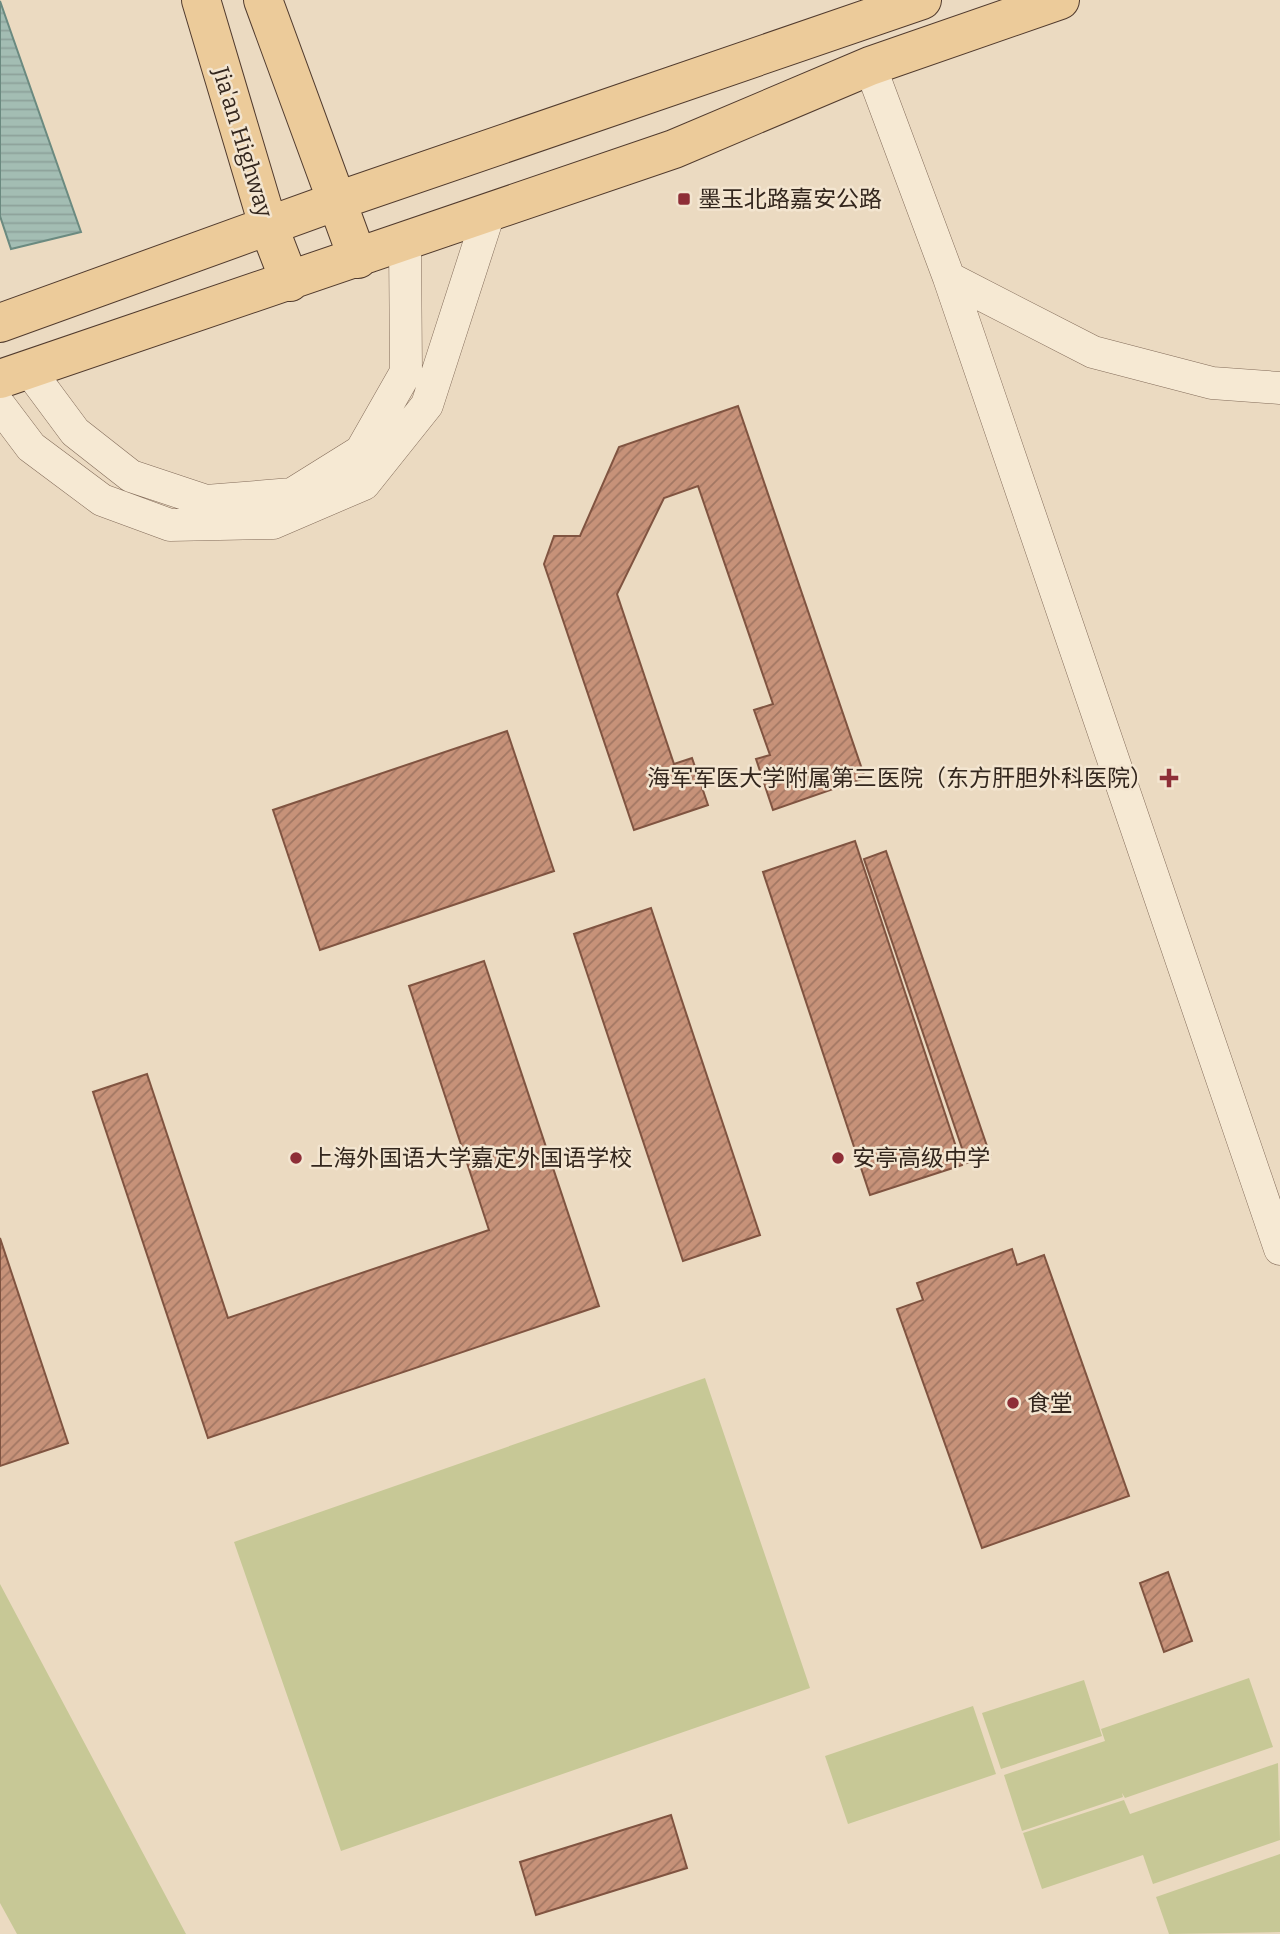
<svg xmlns="http://www.w3.org/2000/svg" width="1280" height="1934" font-family="Bitter,'Noto Sans SC',serif">
<defs>
<pattern id="water-rules" width="6" height="5" patternUnits="userSpaceOnUse" patternTransform="scale(1.75)"><rect width="6" height="5" fill="#a3bdb3"/><path d="M0 2.5h6" fill="none" stroke="#8da29a"/></pattern>
<pattern id="building-hatch" width="6" height="6" patternUnits="userSpaceOnUse" patternTransform="scale(1.75)"><rect width="6" height="6" fill="#c79279"/><path d="M-1 1l2-2M0 6l6-6M5 7l2-2" fill="none" stroke="#a27763"/></pattern>
</defs>
<rect width="100%" height="100%" fill="#ebdac1"/>
<path fill="#c7c896" d="M705 1378 810 1688 341 1851 234 1542Z
M0 1584 186 1934H17L0 1903Z
M1249 1678 1273 1747 1125 1798 1122 1793 1123 1797 1022 1831 1004 1775 1105 1741 1101 1729Z
M1084 1680 1102 1736 1001 1769 982 1713Z
M973 1706 996 1774 848 1824 825 1756Z
M1278 1763 1280 1840 1153 1884 1143 1855 1042 1889 1023 1833 1124 1800 1130 1814Z
M1280 1854V1932L1169 1934 1156 1897Z"/>
<path fill="url(#water-rules)" stroke="#6b8a80" stroke-width="2" d="M0 1 81 232 11 249 0 216Z"/>
<path fill="url(#building-hatch)" stroke="#805441" stroke-width="2" d="M738 406 865 778 773 810 756 759 770 755 754 710 773 704 698 486 664 498 617 594 674 764 692 758 708 805 634 830 544 564 554 536H580L619 447Z
M507 731 554 871 320 950 273 810Z
M855 841 962 1165 870 1195 763 872Z
M886 851 990 1155 967 1163 864 859Z
M651 908 760 1235 683 1261 574 934Z
M484 961 599 1306 208 1438 93 1092 147 1074 228 1318 489 1230 409 986Z
M0 1238 68 1443 0 1466Z
M1012 1249 1017 1265 1044 1255 1129 1496 982 1548 897 1309 923 1300 917 1283Z
M1168 1572 1192 1641 1164 1652 1140 1583Z
M671 1815 687 1868 536 1915 520 1862Z"/>
<g fill="none" stroke-linecap="round" stroke-linejoin="round">
<g stroke="#836c5a" stroke-width="33">
<path id="street" d="M870 66 949 278 1280 1249
M949 278 1093 352 1212 383 1280 388
M29 370 75 432 131 476 206 501 292 494 361 451 406 372 405 242
M0 406 31 447 102 500 170 525 273 523 364 484 427 405 489 213"/>
</g>
<g stroke="#513b2e" stroke-width="40">
<path id="primary" d="M201 0 268 225 290 282
M263 0 358 259
M0 323 337 201 922 0
M0 379 674 149 870 66 1060 0"/>
</g>
<use href="#street" stroke="#f6e9d3" stroke-width="32"/>
<use href="#primary" stroke="#eccb9a" stroke-width="38"/>
</g>
<g fill="#8e2e37" stroke="#f3e5d0" stroke-width="2.5">
<rect x="677" y="192" width="14" height="14" rx="3.5"/>
<path d="M1165.5 767.5h7v7h7v7h-7v7h-7v-7h-7v-7h7z"/>
<circle cx="296" cy="1158" r="7"/>
<circle cx="838" cy="1158" r="7"/>
<circle cx="1013" cy="1403" r="7"/>
</g>
<g text-anchor="middle" stroke-width="5" stroke-linejoin="round" paint-order="stroke">
<g font-size="23" fill="#33261d" stroke="#f3e5d0">
<text transform="translate(243 142) rotate(73)" y="8">Jia'an Highway</text>
</g>
<g font-size="23" fill="#33261d" stroke="#f3e5d0" text-anchor="start">
<text x="698" y="207">墨玉北路嘉安公路</text>
<text x="1153" y="786" text-anchor="end">海军军医大学附属第三医院（东方肝胆外科医院）</text>
<text x="310" y="1166">上海外国语大学嘉定外国语学校</text>
<text x="852" y="1166">安亭高级中学</text>
<text x="1027" y="1411">食堂</text>
</g>
</g>
</svg>
